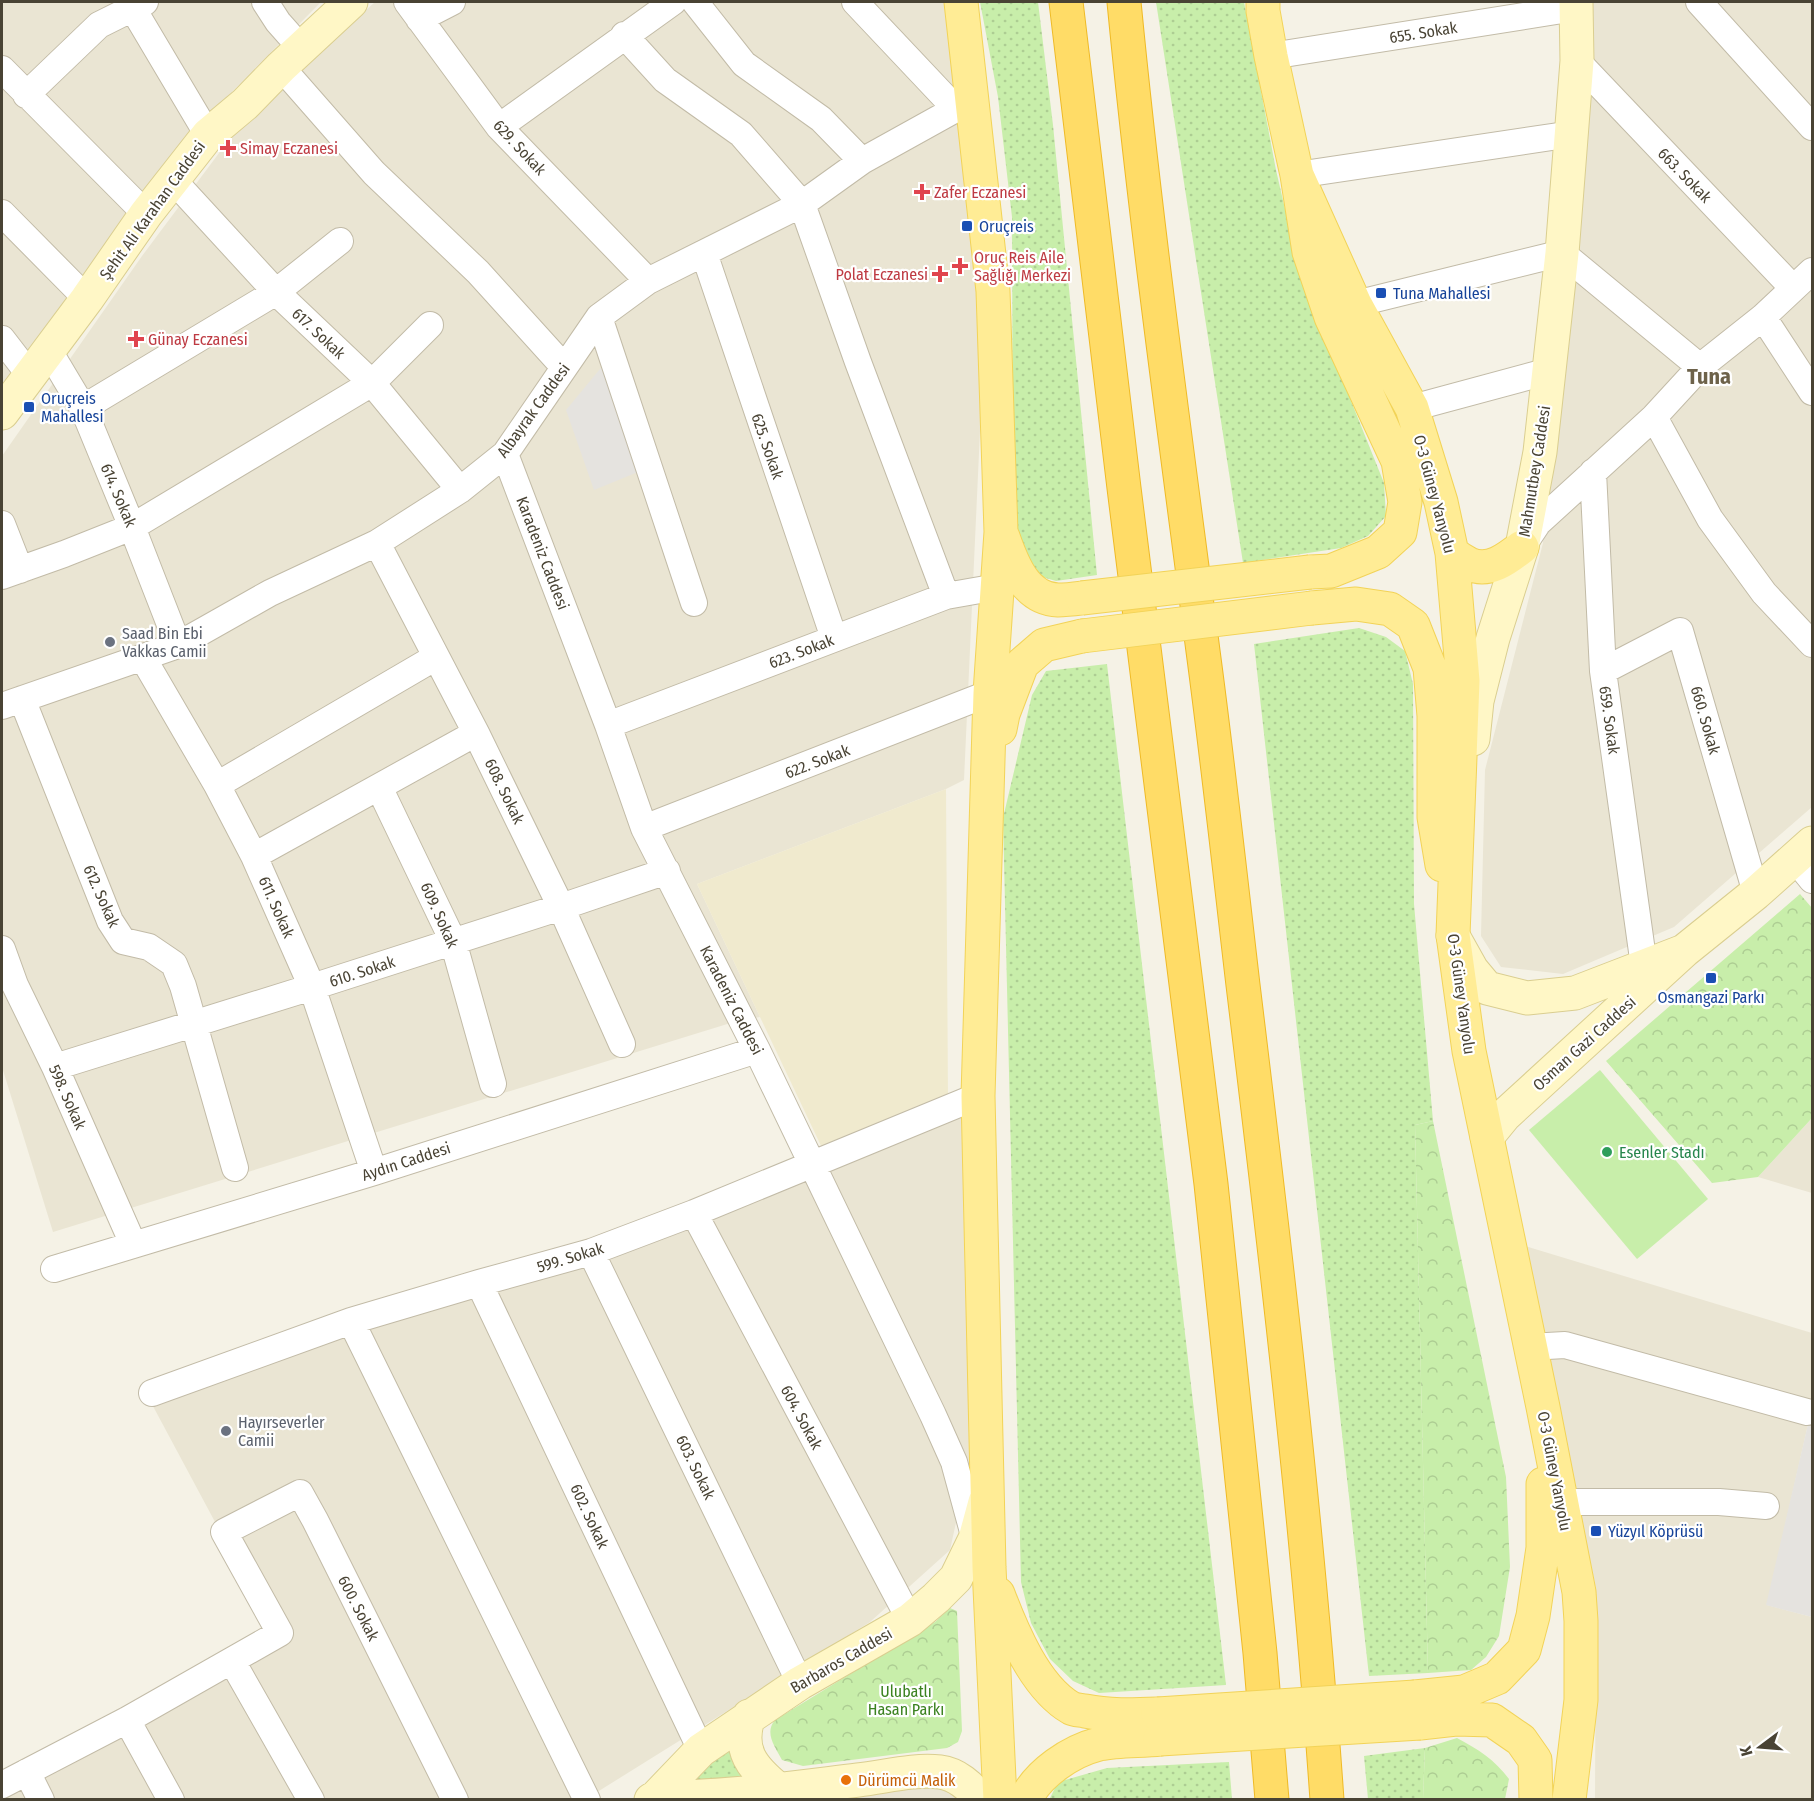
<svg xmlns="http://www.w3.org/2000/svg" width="1814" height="1801" font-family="'Fira Sans Condensed',sans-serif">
<defs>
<pattern id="grass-dots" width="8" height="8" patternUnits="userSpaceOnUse" patternTransform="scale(1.5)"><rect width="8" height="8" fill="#c8eeaa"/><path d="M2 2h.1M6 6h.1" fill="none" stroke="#adcd93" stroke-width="1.8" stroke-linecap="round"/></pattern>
<pattern id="park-crowns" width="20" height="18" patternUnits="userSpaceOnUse" patternTransform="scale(1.5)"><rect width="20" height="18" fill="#c8eeaa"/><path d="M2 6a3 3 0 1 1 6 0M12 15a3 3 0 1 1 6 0" fill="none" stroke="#adcd93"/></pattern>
</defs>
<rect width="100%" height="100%" fill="#f5f2e6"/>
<path fill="#eae5d3" d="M2 2H321L193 131 2 397Z
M375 2H946L984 344 964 780 946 789 697 884 760 1017 737 1021 53 1232 2 1067V456L142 256 240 125Z
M1585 2H1812V807L1674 927 1563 974 1501 967 1481 936 1485 770 1543 543Z
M948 1100 966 1117 969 1463 950 1550 870 1622 586 1799 2 1800V1776L274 1632 147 1395 590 1245Z
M1812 1118V1193L1758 1177Z
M1525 1246 1812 1333V1407L1767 1605 1812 1617V1799H1595L1596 1589Z
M929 1785 952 1793 958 1799 775 1800Z"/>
<path fill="#f0eace" d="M946 789 948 1100 823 1150 697 884Z"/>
<path fill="url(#grass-dots)" d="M980 2H1038L1053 125 1097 575 1056 581 1032 574 1013 543 1012 217 998 97Z
M1156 2H1244L1276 170 1300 274 1384 483 1386 516 1368 536 1341 548 1243 563Z
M1359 628 1386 637 1405 651 1413 684 1414 904 1433 1121 1415 1125 1428 1673 1369 1676 1254 644Z
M1107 664 1226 1685 1099 1693 1073 1681 1050 1659 1031 1623 1021 1582 1003 818 1032 695 1046 671Z
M727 1743 744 1772 739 1778 691 1784Z
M1425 1748 1423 1799H1368L1364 1756Z
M1229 1762 1232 1799 1049 1800 1058 1782 1107 1768Z"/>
<path fill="url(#park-crowns)" d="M1800 894 1812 908V1118L1758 1177 1712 1183 1606 1061Z
M1433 1121 1506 1477 1510 1567 1499 1636 1486 1657 1471 1670 1428 1673 1415 1125Z
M950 1608 957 1611 962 1731 958 1742 947 1748 803 1766 782 1760C775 1747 764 1733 775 1720L935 1622Z
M1457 1738C1478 1749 1495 1760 1509 1779L1505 1799H1423L1425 1748Z"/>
<path fill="#c8eeaa" d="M1600 1070 1708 1199 1637 1259 1529 1130Z"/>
<path fill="#e5e3df" d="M605 363 638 472 594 490 566 410Z
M1812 1407V1617L1766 1605Z"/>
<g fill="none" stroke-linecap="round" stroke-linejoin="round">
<g stroke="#c2bba7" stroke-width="28">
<path id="street" d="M129 2 208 135
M265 2 278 22 301 48
M407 2 499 127 648 281
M695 2 744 64 821 119 862 161
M855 2 956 109
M1699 2 1812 127
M419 19 452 2
M624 35 665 80 741 134 802 204 858 362 946 596
M1271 56 1575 8
M1577 61 1793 288
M281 67 374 173 478 272 564 367
M2 69 146 214
M26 95 99 25 145 2
M499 127 673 2
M1297 175 1572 134
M173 180 276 292 372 383 460 490
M2 213 87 299
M704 253 834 638
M1355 304 1562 253 1700 367
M599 317 694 603
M1763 317 1812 392
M2 339 29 374
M49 351 83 408 132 527 178 645
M83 408 276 292 340 241
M1412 408 1549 371
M1654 417 1710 519 1764 593 1812 644
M505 454 608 725 644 828 757 1050 933 1415 954 1462 975 1539
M1593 472 1603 671 1644 966
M2 524 20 570
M377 543 476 733 561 907 622 1044
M1524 544 1538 523 1654 417 1700 367 1763 317 1812 271
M2 576 64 554 132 527 372 383 430 325
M143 658 217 785 254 856 312 987 374 1172
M1603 671 1680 631 1756 893
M22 699 110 921 123 941 149 947 174 964 183 986 235 1168
M2 706 178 645 270 593 377 543 460 490 505 454 599 317 648 281 802 204 862 161 972 100
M608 725 946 596 997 587
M217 785 436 657
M379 787 453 941 493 1084
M644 828 990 693
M254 856 476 733
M1795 859 1812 880
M2 949 15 985 55 1067 133 1244
M55 1067 312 987 561 907 667 871
M694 1213 910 1620
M591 1252 800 1683
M54 1269 374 1172 757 1050
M479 1283 701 1750
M351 1321 587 1800
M1529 1347 1565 1345 1807 1412
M152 1393 351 1321 479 1283 591 1252 694 1213 978 1096
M1561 1502H1719L1766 1506
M232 1661 311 1800
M127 1720 171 1800
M27 1772 41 1800
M2 1785 127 1720 280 1633 224 1532 300 1493 315 1520 455 1800"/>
</g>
<g stroke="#dace90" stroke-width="35">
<path id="secondary" d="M2 413 87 299 146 214 208 135 245 104 281 67 351 2
M1473 739 1477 701 1493 638 1522 547 1540 452 1562 253 1577 61 1576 2
M1453 936 1472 970 1487 988 1527 998 1575 993 1684 951
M1487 1137 1505 1115 1684 951 1756 893 1812 843
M749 1716C737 1750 752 1768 778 1789
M656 1797C723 1798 791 1788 858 1780 885 1777 913 1769 940 1772 956 1774 971 1786 980 1800
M651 1800 656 1797 701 1750 800 1683 910 1620 936 1598 956 1578 975 1539 985 1502"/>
</g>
<g stroke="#f2d358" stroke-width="35">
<path id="primary" d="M961 2 993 291 1001 532 990 693 978 1096 989 1567 1000 1800
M1263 2V11L1271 56 1297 175 1309 252 1331 317 1398 461 1405 502 1400 532 1378 552 1331 571 1310 572
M1297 175 1355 304 1412 408 1441 502 1452 553 1463 681 1453 935 1469 1051 1543 1407 1579 1592 1581 1621V1700L1569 1800
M1003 537C1012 563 1025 599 1058 600 1066 600 1074 599 1082 598
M1452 553C1457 557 1463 561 1469 564 1489 573 1507 559 1522 547
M1312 608 1356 604 1390 609 1413 625 1430 668 1434 716V817L1442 865
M1000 729 1003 714 1022 664 1044 645 1082 636
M998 1594C1012 1631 1035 1687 1071 1708 1075 1710 1080 1710 1085 1711 1109 1716 1133 1715 1158 1714
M1415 1697 1464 1692 1497 1678 1524 1650 1533 1616 1543 1548V1484
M1420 1723 1456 1719 1492 1720 1521 1740 1535 1760 1536 1800
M1025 1800C1038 1773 1071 1751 1099 1744 1117 1740 1141 1741 1160 1739"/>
</g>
<g stroke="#efba26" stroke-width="35">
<path id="highway" d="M1066 2 1124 488 1211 1184 1260 1653 1272 1800
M1124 2C1145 219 1175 435 1203 651 1218 763 1230 874 1243 985 1276 1256 1308 1527 1327 1800"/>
</g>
<use href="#street" stroke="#fff" stroke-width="26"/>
<use href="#secondary" stroke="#fff7c6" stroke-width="33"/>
<use href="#primary" stroke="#ffec95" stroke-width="33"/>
<use href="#highway" stroke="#ffdc67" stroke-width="33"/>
<g stroke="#f2d358" stroke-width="35" stroke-linecap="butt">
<path id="primary-bridge" d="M1082 598 1310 572
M1082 636 1312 608
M1158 1714 1415 1697
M1160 1739 1420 1723"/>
</g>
<use href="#primary-bridge" stroke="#ffec95" stroke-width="33"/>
</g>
<g fill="#e0444e" stroke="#fff" stroke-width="2">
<path d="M225 139h6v6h6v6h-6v6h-6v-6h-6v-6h6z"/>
<path d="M919 183h6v6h6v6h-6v6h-6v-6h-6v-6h6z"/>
<path d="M957 257h6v6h6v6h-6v6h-6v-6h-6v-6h6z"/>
<path d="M937 265h6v6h6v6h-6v6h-6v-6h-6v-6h6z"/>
<path d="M133 330h6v6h6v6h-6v6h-6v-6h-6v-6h6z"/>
</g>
<g fill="#1a4fb4" stroke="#fff" stroke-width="2">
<rect x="961" y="220" width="12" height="12" rx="3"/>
<rect x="1375" y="287" width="12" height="12" rx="3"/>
<rect x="23" y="401" width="12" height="12" rx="3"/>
<rect x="1705" y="972" width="12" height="12" rx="3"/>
<rect x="1590" y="1525" width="12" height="12" rx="3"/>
</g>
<g fill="#6b7280" stroke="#fff" stroke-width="2">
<circle cx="110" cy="642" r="6"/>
<circle cx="226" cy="1431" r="6"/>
</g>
<circle fill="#2e9e5b" stroke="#fff" stroke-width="2" cx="1607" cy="1152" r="6"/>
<circle fill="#e8710a" stroke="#fff" stroke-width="2" cx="846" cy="1780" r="6"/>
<g text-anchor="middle" stroke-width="4.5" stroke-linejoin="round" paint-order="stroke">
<g font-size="16" fill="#494334" stroke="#fff">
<text transform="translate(1423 32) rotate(-9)" y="6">655. Sokak</text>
<text transform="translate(520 147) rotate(47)" y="6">629. Sokak</text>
<text transform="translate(1685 175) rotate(46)" y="6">663. Sokak</text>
<text transform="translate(152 210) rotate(-54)" y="6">Şehit Ali Karahan Caddesi</text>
<text transform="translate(319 333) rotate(43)" y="6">617. Sokak</text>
<text transform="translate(533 410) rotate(-54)" y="6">Albayrak Caddesi</text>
<text transform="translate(768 446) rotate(71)" y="6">625. Sokak</text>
<text transform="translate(1534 471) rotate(-81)" y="6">Mahmutbey Caddesi</text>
<text transform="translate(1435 494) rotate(75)" y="6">O-3 Güney Yanyolu</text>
<text transform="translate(119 495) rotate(67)" y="6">614. Sokak</text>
<text transform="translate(543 553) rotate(69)" y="6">Karadeniz Caddesi</text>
<text transform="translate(801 651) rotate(-21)" y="6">623. Sokak</text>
<text transform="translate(1610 720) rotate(82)" y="6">659. Sokak</text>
<text transform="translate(1706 720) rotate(74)" y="6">660. Sokak</text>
<text transform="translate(817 761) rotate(-21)" y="6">622. Sokak</text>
<text transform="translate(505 791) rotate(64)" y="6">608. Sokak</text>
<text transform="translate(102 896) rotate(66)" y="6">612. Sokak</text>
<text transform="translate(277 907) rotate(66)" y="6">611. Sokak</text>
<text transform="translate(440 915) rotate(66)" y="6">609. Sokak</text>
<text transform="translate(362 971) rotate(-18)" y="6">610. Sokak</text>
<text transform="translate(1462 994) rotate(82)" y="6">O-3 Güney Yanyolu</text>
<text transform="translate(732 1000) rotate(63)" y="6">Karadeniz Caddesi</text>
<text transform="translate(1584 1043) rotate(-42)" y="6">Osman Gazi Caddesi</text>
<text transform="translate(68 1097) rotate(66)" y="6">598. Sokak</text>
<text transform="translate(406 1161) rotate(-18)" y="6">Aydın Caddesi</text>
<text transform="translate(570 1257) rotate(-17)" y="6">599. Sokak</text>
<text transform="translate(802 1417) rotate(62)" y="6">604. Sokak</text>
<text transform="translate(696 1467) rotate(64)" y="6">603. Sokak</text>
<text transform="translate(1555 1471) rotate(79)" y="6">O-3 Güney Yanyolu</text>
<text transform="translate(590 1516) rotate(65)" y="6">602. Sokak</text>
<text transform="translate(359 1608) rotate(63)" y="6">600. Sokak</text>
<text transform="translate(841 1660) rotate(-30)" y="6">Barbaros Caddesi</text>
</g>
<g font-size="16" fill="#be3a42" stroke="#fff" text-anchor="start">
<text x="240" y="154">Simay Eczanesi</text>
<text x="934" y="198">Zafer Eczanesi</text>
<text x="974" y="263">Oruç Reis Aile<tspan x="974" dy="18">Sağlığı Merkezi</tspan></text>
<text x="928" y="280" text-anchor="end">Polat Eczanesi</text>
<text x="148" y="345">Günay Eczanesi</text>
</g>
<g font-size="16" fill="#164399" stroke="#fff" text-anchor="start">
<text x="979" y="232">Oruçreis</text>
<text x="1393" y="299">Tuna Mahallesi</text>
<text x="41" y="404">Oruçreis<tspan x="41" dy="18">Mahallesi</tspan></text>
<text x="1711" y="1003" text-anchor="middle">Osmangazi Parkı</text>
<text x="1608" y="1537">Yüzyıl Köprüsü</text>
</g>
<g font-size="16" fill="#5b616d" stroke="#fff" text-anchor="start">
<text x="122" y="639">Saad Bin Ebi<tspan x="122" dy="18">Vakkas Camii</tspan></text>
<text x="238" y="1428">Hayırseverler<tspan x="238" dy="18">Camii</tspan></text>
</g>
<g font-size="16" fill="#27864d" stroke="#fff" text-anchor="start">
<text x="1619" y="1158">Esenler Stadı</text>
</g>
<g font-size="16" fill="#3b8220" stroke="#fff">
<text x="906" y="1697">Ulubatlı<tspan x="906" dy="18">Hasan Parkı</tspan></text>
</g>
<g font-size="16" fill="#c56008" stroke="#fff" text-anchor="start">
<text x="858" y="1786">Dürümcü Malik</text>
</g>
<g font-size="22" font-weight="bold" fill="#6d624a" stroke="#fff">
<text x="1709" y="384">Tuna</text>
</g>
</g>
<rect width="1814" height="1801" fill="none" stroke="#494334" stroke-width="6"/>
<g transform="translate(1760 1747) rotate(254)" stroke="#ffffff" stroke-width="4.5" paint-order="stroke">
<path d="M0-4.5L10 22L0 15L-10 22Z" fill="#494334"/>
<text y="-9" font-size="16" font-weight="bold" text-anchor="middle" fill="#494334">K</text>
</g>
</svg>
